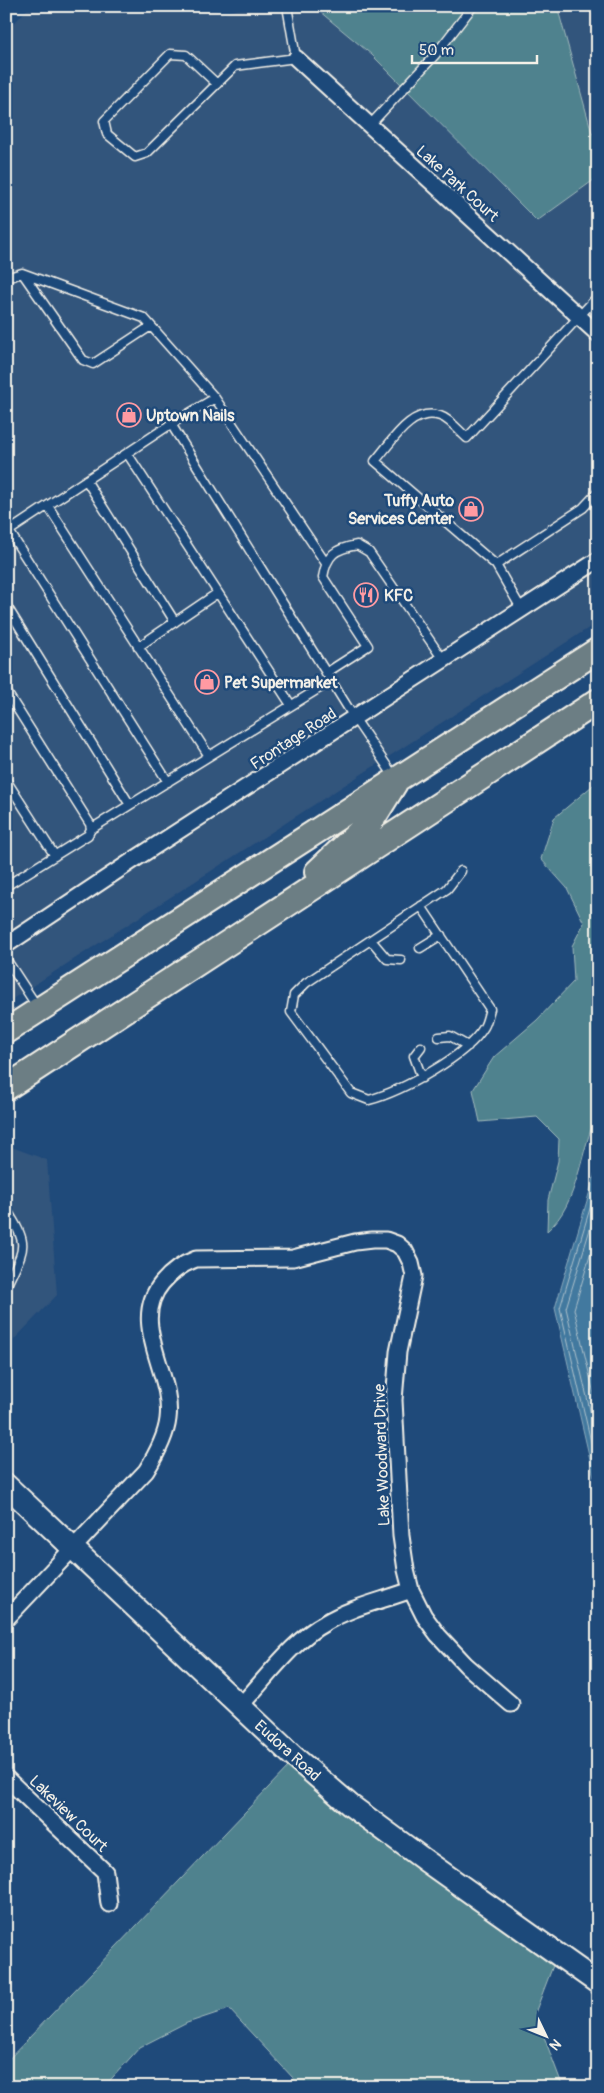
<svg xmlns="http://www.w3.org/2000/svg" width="604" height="2093" font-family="Pangolin,sans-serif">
<rect width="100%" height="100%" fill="#1f4a7a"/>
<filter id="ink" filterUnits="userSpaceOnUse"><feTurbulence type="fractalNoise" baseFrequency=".02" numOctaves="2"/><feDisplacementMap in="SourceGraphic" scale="10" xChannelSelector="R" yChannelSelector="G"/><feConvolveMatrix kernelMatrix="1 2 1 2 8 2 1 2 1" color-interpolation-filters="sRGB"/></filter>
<g filter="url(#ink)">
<path fill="#32547c" d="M30 6H208L224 14 246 6H313L372 55 536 221 598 177V622L6 1003V32Z
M557 6H598V140L592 133Z
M6 1145 47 1160 57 1295 6 1348Z"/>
<path fill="#4f828e" stroke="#a2babb" d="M313 6H557L592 133 598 140V177L537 221 372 55Z
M598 781 596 797 598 812V1113C579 1150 580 1203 547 1231L548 1200 558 1161 559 1139 537 1117 480 1122 473 1090 494 1057 537 1020 574 981 572 946 584 923 567 888 541 859 554 818Z
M290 1765 554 1963 535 2013 563 2087H287L294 2079 229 2009 187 2023 140 2047 104 2087H6V2062Z"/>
<path fill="#43799f" stroke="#8aa9bc" d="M598 1164V1494L555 1308Z"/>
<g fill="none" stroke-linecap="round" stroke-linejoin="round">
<path stroke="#adc1cb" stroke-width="1" d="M598 1182 560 1308 598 1472
M598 1203 566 1308 598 1444
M598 1229 574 1309 598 1411"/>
<g stroke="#f4f1e8" stroke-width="11">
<path id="lane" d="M217 84 186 55 170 54 104 121 107 134 135 157 147 153 235 66 296 58 287 6
M369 126 435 55 473 6
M23 274 83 360 93 364 151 326
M6 278 22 273 144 318 215 398 171 424
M215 398 325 562
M127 453 291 705
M86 480 175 622
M48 506 209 756
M9 531 168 782
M6 533 171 424 355 719 395 778
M496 565 375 461C392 442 411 407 440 416 450 419 460 432 467 438L598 296
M6 605 130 805
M522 610 496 565 583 508 598 492
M138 647 216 594
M326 673 368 646 323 577C327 554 335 549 357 545L369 552 444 661
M6 691 90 824 91 829 88 835 6 886
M6 780 55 856
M91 829 331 681
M421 906 490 1009C488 1015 487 1022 484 1027 467 1056 402 1091 369 1100L351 1093 291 1012 294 995 306 983 447 889 461 871
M371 940 387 959 401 960
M420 948 441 935
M6 959 38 1008
M439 1037 450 1036 468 1046
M421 1047 414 1056 422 1078
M6 1209C31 1248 24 1247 6 1287"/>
</g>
<g stroke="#f4f1e8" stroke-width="19">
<path id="street" d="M296 58 598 334
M6 945 135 859 598 560
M6 1619 146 1471C156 1455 166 1437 168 1419 174 1374 128 1323 162 1283 172 1271 182 1264 196 1259L293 1258 355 1242 372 1240H386L397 1244 405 1251 411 1263 414 1276 398 1352 394 1400 401 1536 406 1570 411 1590 424 1616 438 1635 466 1665 511 1704
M240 1706C265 1680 293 1640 325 1623 351 1607 382 1601 411 1590
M6 1778 105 1872 109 1904"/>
</g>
<g stroke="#f4f1e8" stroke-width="25">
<path id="secondary" d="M6 1485 293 1756 350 1805 426 1861 598 1983"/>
</g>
<g stroke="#f4f1e8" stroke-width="28">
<path id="primary" d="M317 872 372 820 395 783
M6 1031 598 650
M6 1088 598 701"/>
</g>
<use href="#lane" stroke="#1f4a7a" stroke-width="8"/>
<use href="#street" stroke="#1f4a7a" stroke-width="15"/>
<use href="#secondary" stroke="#1f4a7a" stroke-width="21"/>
<use href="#primary" stroke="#6c7e84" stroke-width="24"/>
</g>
</g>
<defs>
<g id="shop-ring" transform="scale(1.25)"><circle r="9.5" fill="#1f4a7a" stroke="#ff9aa2" stroke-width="1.5"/><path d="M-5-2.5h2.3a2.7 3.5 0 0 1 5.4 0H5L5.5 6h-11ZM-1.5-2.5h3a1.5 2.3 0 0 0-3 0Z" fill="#ff9aa2"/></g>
<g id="restaurant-ring" transform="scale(1.25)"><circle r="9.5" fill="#1f4a7a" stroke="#ff9aa2" stroke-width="1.5"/><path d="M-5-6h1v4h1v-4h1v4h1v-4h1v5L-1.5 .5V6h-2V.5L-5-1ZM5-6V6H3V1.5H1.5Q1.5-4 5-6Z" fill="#ff9aa2"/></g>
</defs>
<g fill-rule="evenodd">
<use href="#shop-ring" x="129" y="415"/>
<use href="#shop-ring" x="471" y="509"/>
<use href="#restaurant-ring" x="366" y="595"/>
<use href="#shop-ring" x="207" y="682"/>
</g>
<g text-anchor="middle" stroke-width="5" stroke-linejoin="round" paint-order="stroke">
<g font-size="16" fill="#f4f1e8" stroke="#1f4a7a">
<text transform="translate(458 183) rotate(42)" y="6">Lake Park Court</text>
<text transform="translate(293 738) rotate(-33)" y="6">Frontage Road</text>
<text transform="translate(381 1455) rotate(-92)" y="6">Lake Woodward Drive</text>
<text transform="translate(288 1750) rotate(42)" y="6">Eudora Road</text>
<text transform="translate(69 1813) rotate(44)" y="6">Lakeview Court</text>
</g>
<g font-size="16" font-weight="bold" fill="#f4f1e8" stroke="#1f4a7a" text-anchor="start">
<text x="146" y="421">Uptown Nails</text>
<text x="454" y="506" text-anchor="end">Tuffy Auto<tspan x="454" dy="18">Services Center</tspan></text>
<text x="384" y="601">KFC</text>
<text x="224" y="688">Pet Supermarket</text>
</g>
</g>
<rect width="604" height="2093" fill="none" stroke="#1f4a7a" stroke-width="25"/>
<rect x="12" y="12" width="579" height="2068" fill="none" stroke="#f4f1e8" stroke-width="2" filter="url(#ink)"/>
<g transform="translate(546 2036) rotate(133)" stroke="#1f4a7a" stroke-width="4" paint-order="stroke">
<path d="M0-4L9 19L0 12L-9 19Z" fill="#f4f1e8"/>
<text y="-8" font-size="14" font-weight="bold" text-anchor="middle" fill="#f4f1e8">N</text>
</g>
<path d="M412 55v8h125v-8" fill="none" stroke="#f4f1e8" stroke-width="2.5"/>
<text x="419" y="55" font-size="15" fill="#f4f1e8" stroke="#1f4a7a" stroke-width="4" paint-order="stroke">50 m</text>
</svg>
